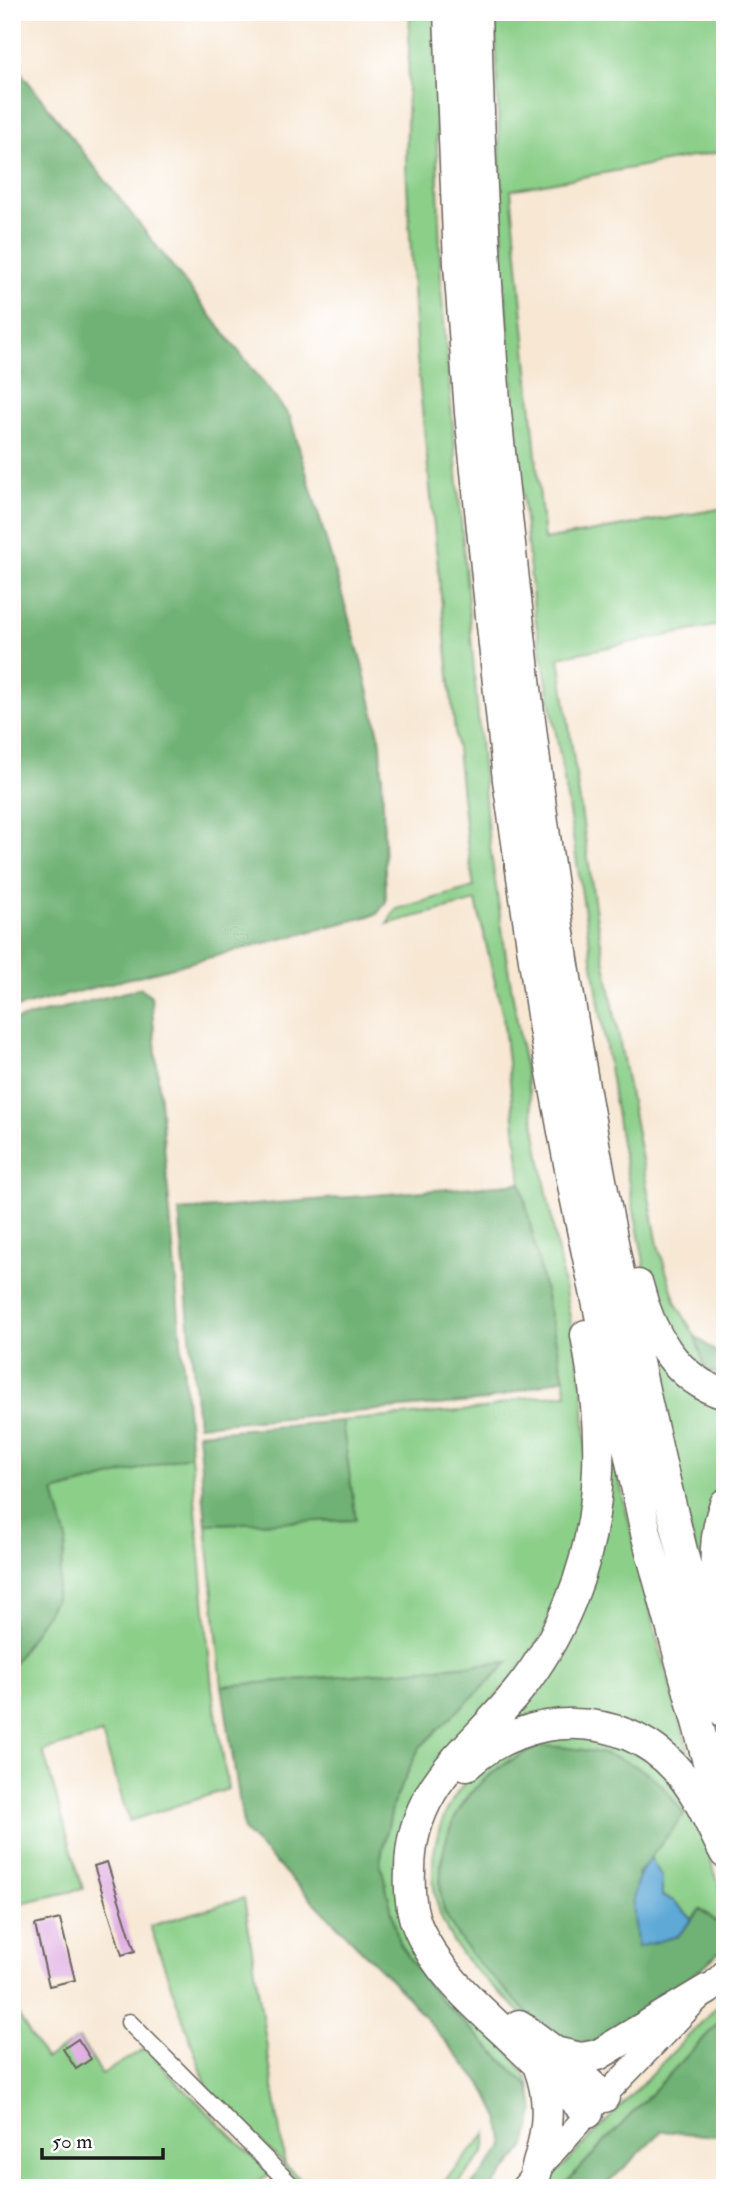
<svg xmlns="http://www.w3.org/2000/svg" width="737" height="2200" font-family="'IM FELL Double Pica',serif">
<rect width="100%" height="100%" fill="#fff"/>
<filter id="ink" filterUnits="userSpaceOnUse"><feTurbulence type="fractalNoise" baseFrequency=".0143" numOctaves="2"/><feDisplacementMap in="SourceGraphic" scale="14" xChannelSelector="R" yChannelSelector="G"/><feConvolveMatrix kernelMatrix="1 2 1 2 8 2 1 2 1" color-interpolation-filters="sRGB"/></filter>
<filter id="wash" filterUnits="userSpaceOnUse"><feTurbulence type="fractalNoise" baseFrequency=".00686" numOctaves="4" result="noise"/><feDisplacementMap in="SourceGraphic" scale="28" xChannelSelector="R" yChannelSelector="G"/><feGaussianBlur stdDeviation="1.57" result="paint"/><feColorMatrix in="noise" values="0 0 0 0 0 0 0 0 0 0 0 0 0 0 0 0 0 1.4 0 .05"/><feComposite in="paint" operator="in"/></filter>
<g filter="url(#wash)">
<rect width="100%" height="100%" fill="#f7e7d3"/>
<path fill="#8bcf89" stroke="#547652" stroke-width="2" d="M410 12H433L441 288 488 833 506 956 540 1156 583 1388 586 1446 577 1544 543 1634 514 1676 466 1729 400 1904 507 2048 525 2075 531 2089 434 1993 399 1943 380 1861 393 1804 419 1748 508 1662 222 1686 206 1524 355 1520 342 1421 484 1409 523 1398 567 1394 521 1183 503 1016 476 901 387 924 396 909 474 887 467 841 451 695 417 359 406 164Z
M495 12H725V151L511 190 544 540 725 508V624L559 657 597 921 658 1245 676 1303 695 1336 706 1370 694 1361 674 1339 659 1315 646 1272 621 1143 561 761 534 611 515 418 503 263Z
M634 1301 725 1399V1493L708 1605Z
M609 1438 656 1634 696 1778 661 1746 509 1728 508 1713 541 1672Z
M191 1455 212 1688 228 1789 129 1821 102 1734 43 1751 83 1889 12 1905V1666L55 1600 67 1540 53 1492Z
M551 1733 605 1737 664 1769 701 1829 725 1904V1929L701 1909 692 1919 674 1901 662 1896V1877L650 1858 684 1814 656 1780 629 1763 600 1753 509 1760 482 1781 462 1803 441 1859 440 1888 444 1912 532 2019 567 2040C560 2037 552 2036 546 2032 530 2024 515 2007 501 1994 487 1981 471 1968 460 1952 420 1895 425 1827 471 1775 490 1754 525 1745 551 1733Z
M244 1898 285 2165 310 2188H299L280 2168 284 2164 208 2090 150 1926Z
M725 1998V2016L561 2188H542Z
M12 2005 45 2059 79 2039 102 2074 147 2047 169 2074 270 2174 246 2188H12Z
M487 2133 484 2153 454 2188H438Z"/>
<path fill="#70b275" stroke="#466748" stroke-width="2" d="M12 61 290 417 361 660 381 743 386 902 377 914 12 1009Z
M141 988 151 996 191 1455 54 1492 67 1540 55 1600 12 1666V1021Z
M521 1183 564 1378 484 1401 198 1425 179 1211Z
M695 1336 725 1359V1378L706 1370Z
M342 1421 356 1520 206 1524 198 1433Z
M509 1662 419 1748 393 1804 380 1861 399 1943 434 1993 531 2089 534 2112 526 2146 491 2188H469L504 2147 500 2120 484 2087 404 1993 244 1831 222 1686Z
M539 1746C577 1747 626 1753 656 1780 667 1789 675 1803 684 1814L638 1874 678 1936 700 1909 725 1929V1946C702 1971 677 1986 650 2006 636 2016 622 2029 607 2037 601 2041 589 2043 582 2043 559 2044 527 2013 512 1997 486 1971 462 1949 446 1915 440 1902 440 1886 441 1873 444 1808 483 1772 539 1746Z
M725 2016V2137L662 2131 603 2188H561Z"/>
<path fill="#5fa9d7" stroke="#3e627a" stroke-width="2" d="M650 1858 662 1877V1896L674 1901 692 1919 678 1936 638 1947C633 1911 627 1888 650 1858Z"/>
<g id="blocks">
<path fill="#e0afe2" d="M107 1862 135 1951 122 1955 94 1866Z
M60 1919 75 1980 49 1986 35 1925Z
M78 2039 91 2059 76 2069 63 2049Z"/>
</g>
</g>
<g filter="url(#ink)">
<use href="#blocks" fill-opacity="0" stroke="#69635c" stroke-width="2"/>
<g fill="none" stroke-linecap="round" stroke-linejoin="round">
<g stroke="#69635c" stroke-width="19">
<path id="street" d="M129 2022 294 2188"/>
</g>
<g stroke="#69635c" stroke-width="26">
<path id="secondary" d="M522 2188 588 2113 725 1971"/>
</g>
<g stroke="#69635c" stroke-width="33">
<path id="highway" d="M449 12 459 264 470 413 508 780 544 1029 575 1196 646 1533 725 1825
M476 12C479 142 485 272 495 401 501 467 509 533 516 599 556 975 623 1349 725 1713
M638 1285C649 1331 676 1380 725 1394
M586 1335C603 1425 606 1514 571 1600 558 1632 540 1664 518 1691 470 1751 410 1785 410 1871 409 1890 410 1910 418 1928 439 1977 483 2011 520 2047 543 2069 565 2092 588 2113
M725 1504C708 1549 718 1596 725 1642
M467 1765C526 1711 621 1708 676 1769 698 1792 710 1825 725 1853
M519 2025 555 2052 604 2097
M555 2052 581 2058 598 2055 708 1989
M535 2174C546 2137 553 2105 539 2068"/>
</g>
<use href="#street" stroke="#fff" stroke-width="16"/>
<use href="#secondary" stroke="#fff" stroke-width="23"/>
<use href="#highway" stroke="#fff" stroke-width="30"/>
</g>
</g>
<rect width="737" height="2200" fill="none" stroke="#fff" stroke-width="42"/>
<path d="M42 2148v10h121v-10" fill="none" stroke="#1c1c1c" stroke-width="3.5"/>
<text x="52" y="2148" font-size="21" fill="#1c1c1c" stroke="#ffffff" stroke-width="5" paint-order="stroke">50 m</text>
</svg>
